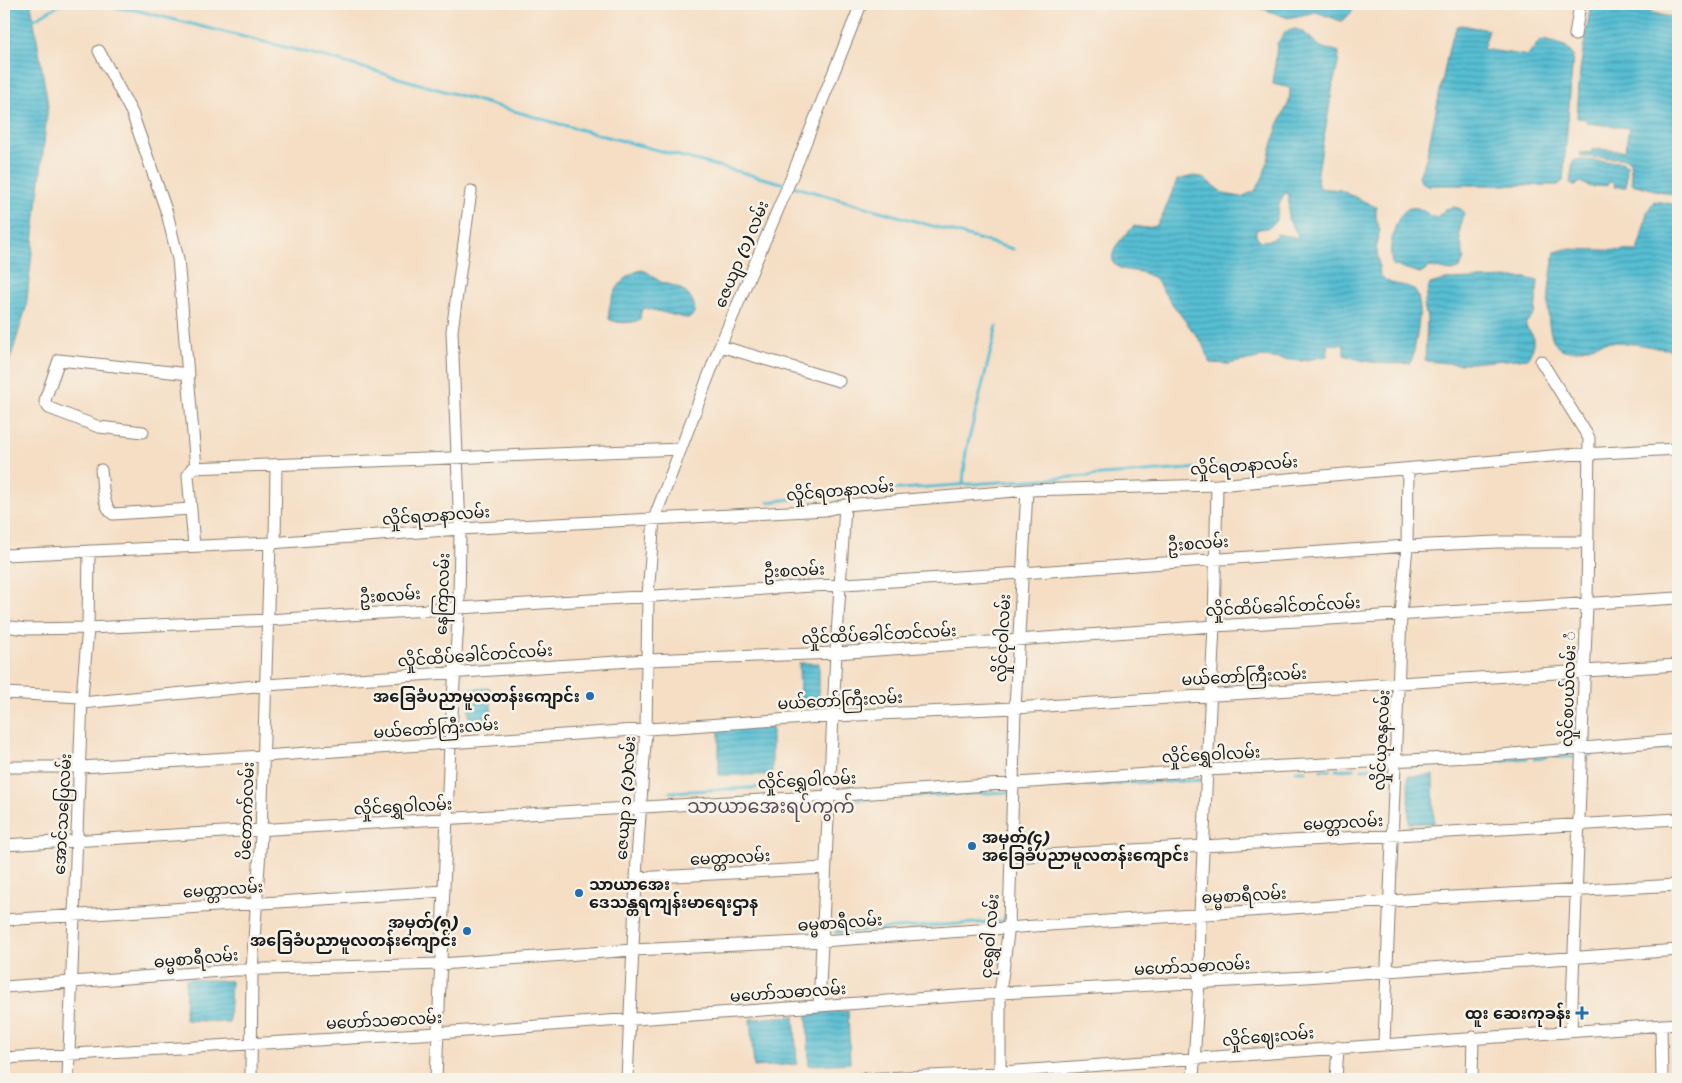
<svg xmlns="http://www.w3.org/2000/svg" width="1682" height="1083" font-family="Sriracha,'Noto Sans Myanmar',sans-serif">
<defs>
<pattern id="water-rules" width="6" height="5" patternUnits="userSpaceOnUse" patternTransform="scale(1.25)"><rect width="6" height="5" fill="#56bed3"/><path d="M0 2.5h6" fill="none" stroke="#469aaa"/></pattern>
</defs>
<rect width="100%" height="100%" fill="#f7f3e8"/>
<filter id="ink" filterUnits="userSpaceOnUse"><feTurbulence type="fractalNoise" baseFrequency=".02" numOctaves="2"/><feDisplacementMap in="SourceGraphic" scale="10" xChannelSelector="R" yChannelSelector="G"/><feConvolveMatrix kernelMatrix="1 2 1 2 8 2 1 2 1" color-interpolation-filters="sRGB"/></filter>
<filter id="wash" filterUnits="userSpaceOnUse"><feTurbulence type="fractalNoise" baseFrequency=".0096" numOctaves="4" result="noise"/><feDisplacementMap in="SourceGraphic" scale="20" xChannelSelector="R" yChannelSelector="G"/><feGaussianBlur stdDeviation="1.12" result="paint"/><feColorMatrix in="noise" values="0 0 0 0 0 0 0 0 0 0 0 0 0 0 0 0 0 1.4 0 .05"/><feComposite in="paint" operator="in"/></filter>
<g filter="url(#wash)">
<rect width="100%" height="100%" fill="#f5dec4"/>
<path fill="url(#water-rules)" stroke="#396d78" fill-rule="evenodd" d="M4 4H31L48 105 26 308 4 379Z
M1257 4H1354C1354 13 1348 16 1341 21L1316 12 1288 18 1258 7Z
M1593 4 1630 7 1678 19V196L1632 184 1630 162 1625 158 1581 157 1580 153 1592 152V149L1625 151 1629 128 1587 123V119L1577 118 1580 70 1590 10Z
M1462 25 1489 30 1483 49 1528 56 1540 40C1554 42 1564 43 1573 55L1563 181 1558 185H1428L1421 182 1419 176 1426 159 1450 43 1457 26Z
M1295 29C1310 33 1311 42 1323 48 1328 50 1333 49 1339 52 1339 67 1334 76 1332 90 1328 121 1320 151 1317 182L1320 188 1340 190 1376 207V220L1380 230 1376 244 1380 275C1382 277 1386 281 1389 282 1397 286 1409 284 1415 291 1425 303 1415 343 1413 357L1410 363C1386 365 1366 363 1344 355V345L1329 344 1327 356 1301 361 1263 357 1229 364 1210 363 1202 343 1167 297 1155 278 1141 272 1121 269 1113 263C1110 247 1124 237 1134 226L1146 228 1156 226 1163 215 1177 180 1193 176 1202 177 1224 194 1241 197 1255 191 1263 177 1278 125 1289 102 1290 88 1273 84 1277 44 1285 32ZM1286 193 1289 194 1288 219 1298 235 1297 238 1277 234 1272 240 1261 241 1256 236V230C1261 228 1268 229 1271 226 1282 218 1274 203 1286 193Z
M1577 160 1622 162 1627 165 1626 187H1614L1615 183 1609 182 1607 185 1591 187 1580 182 1574 186 1570 183 1573 161Z
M1654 201 1678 205V351C1655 348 1632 342 1609 342 1595 342 1579 354 1564 350 1538 343 1551 271 1555 252L1566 249 1638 251 1647 212Z
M1454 207 1461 209 1464 214 1459 233 1464 259 1459 269 1452 271 1430 267 1420 273 1393 265C1386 253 1395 212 1410 208 1421 205 1427 216 1436 218L1445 209Z
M641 270C649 271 654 278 661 282 666 285 672 284 677 287 688 292 702 307 690 318H685L645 308 641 311 640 319C633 324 617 324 609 319 607 299 621 275 641 270Z
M1512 278H1526L1538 281 1535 313 1526 323V327L1533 336V348L1528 358 1459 364 1425 361 1427 319 1424 304 1430 284 1444 280Z
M799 663H819V706L800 707Z
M490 688 492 724 470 726 467 689Z
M719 728H772V775H719Z
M1433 775 1434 823H1409L1408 776Z
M186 979 231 981 229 1022 185 1020Z
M848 1011 850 1063 809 1065 807 1013Z
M794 1016 797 1064 754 1067 750 1019Z"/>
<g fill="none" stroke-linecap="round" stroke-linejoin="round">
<path stroke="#56bed3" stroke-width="3" d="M90 4 135 10 329 58 563 125 789 185 1013 249
M33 20 61 4
M963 483 966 451 997 326
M829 494 1216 467
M768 502 822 495
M1647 750 1678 748
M1617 751H1641
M1555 757H1576
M1588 757 1596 752
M1534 758 1546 757
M1497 761 1527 758
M1476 763 1490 762
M1448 764 1469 763
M1409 766 1443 764
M1362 769 1391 768
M1321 770H1330
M1336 770 1354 769
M1296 771H1306
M1154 782H1159
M1164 782 1201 780
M1130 783 1151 782
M1114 784 1126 783
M1085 785H1097
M1101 785 1110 784
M1042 787 1077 785
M670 792 825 784
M897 797 1009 792V794
M831 802 872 799
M836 932 1004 921V918"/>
</g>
</g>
<g filter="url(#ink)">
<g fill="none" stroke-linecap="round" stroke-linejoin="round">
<g stroke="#887d70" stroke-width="13">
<path id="minor" d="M1575 35 1580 4
M99 51 132 113 167 213 178 259 196 468
M720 346 839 381
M1541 361 1589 438 1587 604 1571 1031
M143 432 99 427 49 408 45 402 46 397 59 360 189 374
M101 470C103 483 102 506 113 514L191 509
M275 543 276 465
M194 546 188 475 192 468 681 449
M4 555 270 543 460 529 826 510 845 505 1027 490 1217 485 1563 455 1678 449
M4 626 26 629 88 628 268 620 1022 573 1407 546 1497 542H1587
M4 693 82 697
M82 703 266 685 647 660 836 653 1214 626 1678 598
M4 767H81L264 756 834 716 1015 708 1678 665
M4 845 829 796 1206 770 1489 756 1678 740
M1009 857 1678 819
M636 878 825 868
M4 920 444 891
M4 987 235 970 441 964 633 950 822 941 1434 898 1678 885
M819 1006 836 653 845 505
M1661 1025 1662 1079
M1384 1043 1401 615 1407 546 1408 469
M4 1058 438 1033 1000 993 1306 977 1678 950
M1000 1078V993L1009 926 1015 708 1027 490
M68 1079 82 697 88 628 89 551
M251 1079 252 970 261 835 270 543
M436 1079 450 744 459 607 460 529 452 331 471 191
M627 1079 637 859 646 728 648 595 654 519 720 346 790 181 861 4
M861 1079 975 1074 1678 1024
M1193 1079 1199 981 1200 914 1214 626 1217 485
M1336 1079 1338 1047
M1472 1079 1473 1037"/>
</g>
<use href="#minor" stroke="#fff" stroke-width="11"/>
</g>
</g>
<g fill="#1f6fb2" stroke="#f7f3e8" stroke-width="2">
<circle cx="590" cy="696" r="5"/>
<circle cx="972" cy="846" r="5"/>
<circle cx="579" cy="893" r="5"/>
<circle cx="467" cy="931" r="5"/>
<path d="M1579.5 1005.5h5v5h5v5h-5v5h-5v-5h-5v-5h5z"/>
</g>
<g text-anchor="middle" stroke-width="5" stroke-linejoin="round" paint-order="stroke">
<g font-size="16" fill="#1c1c1c" stroke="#f7f3e8">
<text transform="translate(741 254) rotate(-67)" y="6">ဇေယျာ (၁) လမ်း</text>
<text transform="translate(1244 465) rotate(-4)" y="6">လှိုင်ရတနာလမ်း</text>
<text transform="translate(840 490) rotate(-5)" y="6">လှိုင်ရတနာလမ်း</text>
<text transform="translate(436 515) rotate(-4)" y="6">လှိုင်ရတနာလမ်း</text>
<text transform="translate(1198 543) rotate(-4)" y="6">ဦးစလမ်း</text>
<text transform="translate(794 570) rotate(-3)" y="6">ဦးစလမ်း</text>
<text transform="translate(442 594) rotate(-88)" y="6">နေကြာလမ်း</text>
<text transform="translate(390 595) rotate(-4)" y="6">ဦးစလမ်း</text>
<text transform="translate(1283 606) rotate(-3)" y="6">လှိုင်ထိပ်ခေါင်တင်လမ်း</text>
<text transform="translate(879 634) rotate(-3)" y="6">လှိုင်ထိပ်ခေါင်တင်လမ်း</text>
<text transform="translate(1002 638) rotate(-87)" y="6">လှိုင်ငုဝါလမ်း</text>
<text transform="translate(475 655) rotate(-4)" y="6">လှိုင်ထိပ်ခေါင်တင်လမ်း</text>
<text transform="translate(1244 676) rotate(-3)" y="6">မယ်တော်ကြီးလမ်း</text>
<text transform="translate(1568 689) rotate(-88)" y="6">လှိုင်စပယ်လမ်း ံ</text>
<text transform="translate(840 700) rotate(-3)" y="6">မယ်တော်ကြီးလမ်း</text>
<text transform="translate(436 728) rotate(-4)" y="6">မယ်တော်ကြီးလမ်း</text>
<text transform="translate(1381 740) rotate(-87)" y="6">လှိုင်ယုဇနလမ်း</text>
<text transform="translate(1211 754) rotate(-3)" y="6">လှိုင်ရွှေဝါလမ်း</text>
<text transform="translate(807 780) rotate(-3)" y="6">လှိုင်ရွှေဝါလမ်း</text>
<text transform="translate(625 798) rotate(-86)" y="6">ဇေယျာ ၁ (၁)လမ်း</text>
<text transform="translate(403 806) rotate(-3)" y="6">လှိုင်ရွှေဝါလမ်း</text>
<text transform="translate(246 811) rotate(-88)" y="6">ပိတောက်လမ်း</text>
<text transform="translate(62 814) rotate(-87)" y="6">အောင်သပြေလမ်း</text>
<text transform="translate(1343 822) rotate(-3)" y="6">မေတ္တာလမ်း</text>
<text transform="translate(730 857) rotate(-3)" y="6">မေတ္တာလမ်း</text>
<text transform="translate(223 889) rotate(-4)" y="6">မေတ္တာလမ်း</text>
<text transform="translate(1244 895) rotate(-3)" y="6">ဓမ္မစာရီလမ်း</text>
<text transform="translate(840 922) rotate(-4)" y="6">ဓမ္မစာရီလမ်း</text>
<text transform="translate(989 936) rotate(-85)" y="6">ငုရွှေဝါ လမ်း</text>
<text transform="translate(196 958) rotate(-5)" y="6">ဓမ္မစာရီလမ်း</text>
<text transform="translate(1192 966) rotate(-3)" y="6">မဟော်သဓာလမ်း</text>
<text transform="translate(788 992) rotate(-4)" y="6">မဟော်သဓာလမ်း</text>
<text transform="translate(384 1020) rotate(-3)" y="6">မဟော်သဓာလမ်း</text>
<text transform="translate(1268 1036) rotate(-5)" y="6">လှိုင်ဈေးလမ်း</text>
</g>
<g font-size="16" font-weight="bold" fill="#1c1c1c" stroke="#f7f3e8" text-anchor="end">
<text x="580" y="702">အခြေခံပညာမူလတန်းကျောင်း</text>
<text x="982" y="843" text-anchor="start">အမှတ်(၄)<tspan x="982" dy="18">အခြေခံပညာမူလတန်းကျောင်း</tspan></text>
<text x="589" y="890" text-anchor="start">သာယာအေး<tspan x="589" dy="18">ဒေသန္တရကျန်းမာရေးဌာန</tspan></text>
<text x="457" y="928">အမှတ်(၅)<tspan x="457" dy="18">အခြေခံပညာမူလတန်းကျောင်း</tspan></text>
<text x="1571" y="1019">ထူး ဆေးကုခန်း</text>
</g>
<g font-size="19" fill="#584c5a" stroke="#f7f3e8">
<text x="771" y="813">သာယာအေးရပ်ကွက်</text>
</g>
</g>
<rect width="1682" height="1083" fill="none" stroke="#f7f3e8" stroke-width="20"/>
</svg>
